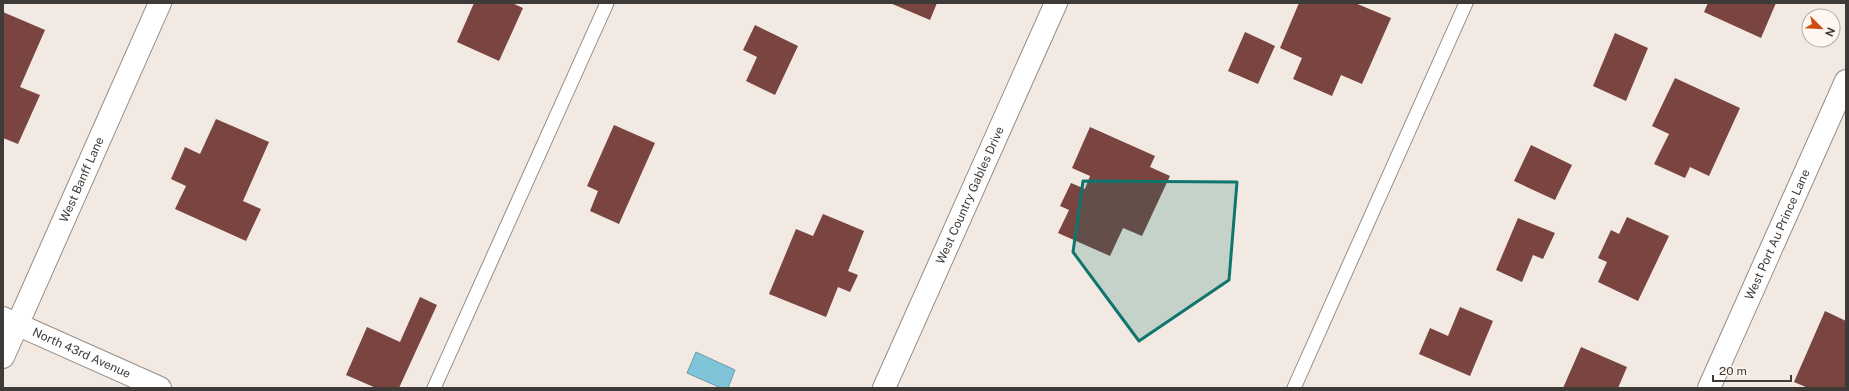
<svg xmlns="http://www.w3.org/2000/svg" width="1849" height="391" font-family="'Public Sans',sans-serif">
<rect width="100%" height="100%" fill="#f2e9e2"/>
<path fill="#7fc4d9" stroke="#6c9ba8" d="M696 352 735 370 728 388H721L687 373Z"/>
<path fill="#7a4441" d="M474 3H512L523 8 499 61 457 42Z
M890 3H937L930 20Z
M1299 3H1355L1391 18 1362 84 1341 75 1332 96 1293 79 1302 58 1280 48Z
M1708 3H1776L1761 38 1704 12Z
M3 12 45 30 20 87 40 95 18 144 3 138Z
M755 25 798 46 775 95 746 81 757 57 743 50Z
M1245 32 1275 46 1258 84 1228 71Z
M1615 33 1648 48 1626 101 1593 86Z
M1675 78 1740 108 1709 176 1690 167 1685 178 1654 164 1669 134 1652 126Z
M216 119 269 142 243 201 261 209 246 241 175 209 186 186 171 179 185 147 200 154Z
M614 125 655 143 619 224 590 211 598 191 587 186Z
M1090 127 1155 156 1150 167 1170 176 1142 236 1123 228 1110 256 1058 233 1069 210 1060 206 1071 183 1085 189 1090 176 1072 168Z
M1531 145 1572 165 1555 200 1514 181Z
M823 214 864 231 848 271 858 275 850 292 838 287 826 317 769 294 796 229 813 236Z
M1627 217 1669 236 1638 301 1598 282 1607 262 1598 258 1611 230 1619 234Z
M1518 218 1555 233 1543 259 1533 255 1522 282 1496 270Z
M420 297 437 305 399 388H376L346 375 367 327 400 342Z
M1460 307 1493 321 1470 376 1419 354 1430 328 1448 336Z
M1825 311 1846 321V388H1808L1794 382Z
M1581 347 1627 367 1618 388H1563Z"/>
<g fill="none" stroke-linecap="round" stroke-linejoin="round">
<g stroke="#958d86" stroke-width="15">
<path id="lane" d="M434 388 607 3
M1294 388 1466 3"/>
</g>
<g stroke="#958d86" stroke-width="24">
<g id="street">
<path id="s1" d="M3 357 160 3"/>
<path id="s2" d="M884 388 1056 3"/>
<path id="s3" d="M1709 388 1846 81"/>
</g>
</g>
<g stroke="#958d86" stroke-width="24">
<g id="secondary">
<path id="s4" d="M3 318 160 388"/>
</g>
</g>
<use href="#lane" stroke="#fff" stroke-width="13"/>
<use href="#street" stroke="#fff" stroke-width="22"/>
<use href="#secondary" stroke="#fff" stroke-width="22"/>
</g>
<path fill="#0f766e" fill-opacity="0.2" stroke="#0f766e" stroke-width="3" stroke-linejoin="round" d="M1083 181 1237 182 1229 280 1139 341 1073 252Z"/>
<g text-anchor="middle" stroke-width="4" stroke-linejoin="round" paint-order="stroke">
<g font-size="12" fill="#3e3a37" stroke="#fef7f1">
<text dy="4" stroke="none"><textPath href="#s1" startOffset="194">West Banff Lane</textPath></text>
<text dy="4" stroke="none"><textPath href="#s2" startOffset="211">West Country Gables Drive</textPath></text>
<text dy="4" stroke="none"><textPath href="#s3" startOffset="168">West Port Au Prince Lane</textPath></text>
<text dy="4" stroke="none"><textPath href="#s4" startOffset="86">North 43rd Avenue</textPath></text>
</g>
</g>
<rect width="1849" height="391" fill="none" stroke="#3e3a37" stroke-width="8"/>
<g transform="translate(1821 28) rotate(114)"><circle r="19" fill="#fef7f1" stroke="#b1aba7"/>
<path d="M0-3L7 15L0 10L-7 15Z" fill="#d14b0f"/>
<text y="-6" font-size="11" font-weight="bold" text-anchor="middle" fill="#3e3a37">N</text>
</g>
<path d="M1713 375v6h78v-6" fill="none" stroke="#3e3a37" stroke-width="2"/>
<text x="1719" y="375" font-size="12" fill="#3e3a37" stroke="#fef7f1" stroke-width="3" paint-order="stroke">20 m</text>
</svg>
